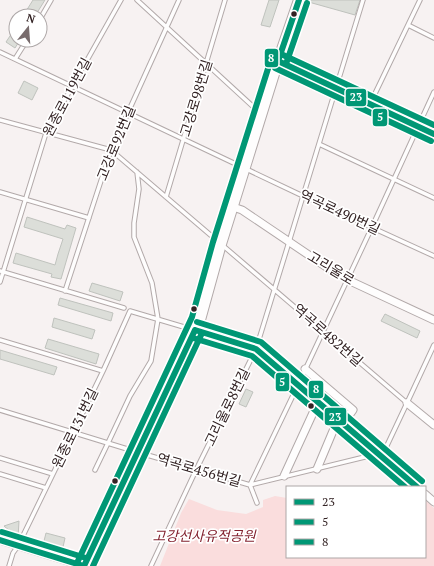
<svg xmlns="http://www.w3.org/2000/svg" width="434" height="566" font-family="'PT Serif','Noto Sans KR',serif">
<rect width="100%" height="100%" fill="#f7f2f2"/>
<path fill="#fadddd" d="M275 496 287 498V557H425V500L434 508V566H160L181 513 189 499 217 510 246 514 263 507V500Z"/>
<path fill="#dcded9" stroke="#bfc2bd" d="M33 0H45L35 16H23Z
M269 0H279L270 27 261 25Z
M305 0H360L355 15 305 1Z
M16 27V40H20L15 48 6 42Z
M24 81 38 88 32 100 18 93Z
M27 217 65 229 67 225 76 228 61 279 51 277 52 274 13 263 16 253 55 265 58 254 63 239 24 227Z
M92 283 123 292 120 301 89 291Z
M60 298 113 313 111 321 58 305Z
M385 314 420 331 417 338 381 321Z
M54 318 95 330 92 339 52 327Z
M48 339 99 354 96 364 45 348Z
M0 350 57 367 54 375 0 359Z
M246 389 253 392 246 407 239 404Z
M19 521 18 538 4 526Z
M46 533 65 538 63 547 44 541Z"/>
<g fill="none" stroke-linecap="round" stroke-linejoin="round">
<g stroke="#b2a9a9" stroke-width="5.5">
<path id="lane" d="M137 0 260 113
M40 19 51 0
M408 25 434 38
M0 52 303 196 434 256
M15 59 27 40
M370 104 420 0
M0 120 111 150 407 403
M319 144 434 198
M0 192 89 218
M166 197 225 0
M0 271 124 308
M0 282 46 133 121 0
M65 291 111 150 179 0
M0 340 103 371
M0 410 137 452 250 485 377 454
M382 456 407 403 434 345
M0 458 53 474
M95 470 108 443 130 396 151 361 158 319 152 283 134 237V223L139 189 137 172
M0 474 46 488
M257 503 250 485 298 385 372 227 434 92
M9 566 13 553 18 546 103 371 130 311 194 330
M151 566 196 470 256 349 289 242 336 88 363 0"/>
</g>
<g stroke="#b2a9a9" stroke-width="9">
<path id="street" d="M278 61 434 134
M233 207 242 210 328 268 348 280 434 320
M195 330 256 349 417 487
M305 369 353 410 343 424
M407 403 434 425
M317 469 338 419
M284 476 318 402
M425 494 434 502
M0 540 84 566"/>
</g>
<g stroke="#b2a9a9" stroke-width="12">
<path id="secondary" d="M84 566 200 320 221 244 278 61 299 0"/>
</g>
<use href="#lane" stroke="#fefdfd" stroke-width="3.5"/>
<use href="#street" stroke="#fefdfd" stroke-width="7"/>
<use href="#secondary" stroke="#fefdfd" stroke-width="10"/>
<g stroke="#fff" stroke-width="9">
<path id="bus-1" d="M278 61 434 134
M278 61 299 0
M195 330 256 349 417 487
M0 540 84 566
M84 566 195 330"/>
</g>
<g stroke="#fff" stroke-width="9">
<path id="bus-2" d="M286 64 307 3
M275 68 431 141
M193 338 252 356 405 487
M93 566 202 333"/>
</g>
<g stroke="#fff" stroke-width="9">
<path id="bus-3" d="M197 322 261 342 422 481
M2 532 86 558
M77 563 192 317 213 242 272 56 277 53 281 54 434 125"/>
</g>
<use href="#bus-1" stroke="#009775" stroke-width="6"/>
<use href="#bus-2" stroke="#009775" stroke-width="6"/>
<use href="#bus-3" stroke="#009775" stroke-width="6"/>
</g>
<g fill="#332324" stroke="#fff" stroke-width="1.5">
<circle cx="294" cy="14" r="3.5"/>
<circle cx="194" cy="309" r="3.5"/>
<circle cx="311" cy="406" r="3.5"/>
<circle cx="115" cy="481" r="3.5"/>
</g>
<g text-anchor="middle" stroke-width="3.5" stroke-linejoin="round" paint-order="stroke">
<g font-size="14" fill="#332324" stroke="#fff">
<text transform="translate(67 97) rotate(-62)" y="5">원종로119번길</text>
<text transform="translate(196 98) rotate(-73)" y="5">고강로98번길</text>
<text transform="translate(116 143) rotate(-68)" y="5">고강로92번길</text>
<text transform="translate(340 212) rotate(25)" y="5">역곡로490번길</text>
<text transform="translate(331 268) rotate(31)" y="5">고리울로</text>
<text transform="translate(328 335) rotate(41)" y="5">역곡로482번길</text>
<text transform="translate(227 407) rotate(-64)" y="5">고리울로8번길</text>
<text transform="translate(75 428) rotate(-64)" y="5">원종로131번길</text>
<text transform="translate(199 470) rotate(16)" y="5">역곡로456번길</text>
</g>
<g font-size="14" font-style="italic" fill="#83222f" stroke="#fff">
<text x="204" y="541">고강선사유적공원</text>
</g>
</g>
<g stroke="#fff" stroke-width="1.5">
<rect x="264" y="48" width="15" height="20" rx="4" fill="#009775"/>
<rect x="345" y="88" width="22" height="19" rx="4" fill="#009775"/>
<rect x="372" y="108" width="16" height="19" rx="4" fill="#009775"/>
<rect x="275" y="372" width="15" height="20" rx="4" fill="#009775"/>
<rect x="308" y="380" width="16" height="19" rx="4" fill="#009775"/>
<rect x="324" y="407" width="23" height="19" rx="4" fill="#009775"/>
</g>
<g font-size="11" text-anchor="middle" font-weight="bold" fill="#fff">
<text x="271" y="62">8</text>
<text x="356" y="101">23</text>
<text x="380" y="121">5</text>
<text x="282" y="386">5</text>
<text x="316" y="393">8</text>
<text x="335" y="421">23</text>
</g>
<rect x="286" y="486" width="140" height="72" fill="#ffffff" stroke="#ada7a7"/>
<rect x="294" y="499" width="20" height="6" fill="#009775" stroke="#ada7a7"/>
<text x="322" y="506" font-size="12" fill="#332324">23</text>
<rect x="294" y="519" width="20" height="6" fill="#009775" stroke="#ada7a7"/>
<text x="322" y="526" font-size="12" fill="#332324">5</text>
<rect x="294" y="539" width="20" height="6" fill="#009775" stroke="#ada7a7"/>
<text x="322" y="546" font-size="12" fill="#332324">8</text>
<g transform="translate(28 28) rotate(17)"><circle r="19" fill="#ffffff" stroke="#ada7a7"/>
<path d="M0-3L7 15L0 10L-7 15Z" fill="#786b6c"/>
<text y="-6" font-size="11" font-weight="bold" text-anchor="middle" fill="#332324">N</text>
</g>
</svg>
